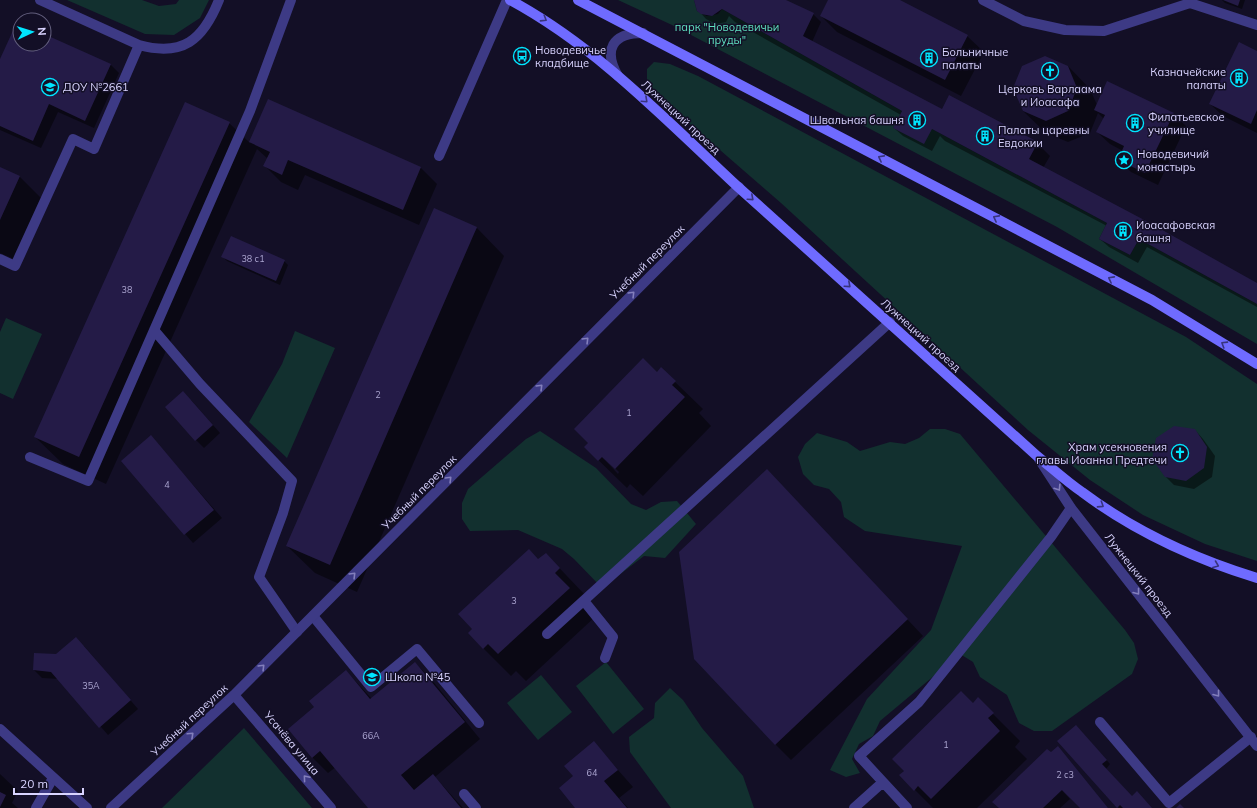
<svg xmlns="http://www.w3.org/2000/svg" width="1257" height="808" font-family="Mulish,sans-serif">
<rect width="100%" height="100%" fill="#130f26"/>
<path fill="#12302f" d="M67 0H142L159 6 176 4 179 0H209L200 18 174 35 145 34Z
M618 0H694L697 11 707 16 718 14 722 9 902 111 893 128 932 129 1107 223 1099 239 1130 255 1139 239 1257 304V344L1057 227 672 25Z
M654 62 670 64 698 76 1186 337 1257 384V561L1205 544 1143 515 1090 480 1028 430 781 203 659 97 647 80V69Z
M6 318 42 334 13 399 0 393V332Z
M295 331 335 348 287 458 249 422 282 364Z
M930 429H945L960 434 1125 630 1134 643 1138 659 1132 674 1052 731H1034L1019 723 1007 695 980 677 973 662 960 654 880 721 873 736 859 744 852 759 860 773 846 777 830 770 867 699 931 630 962 546 865 531 844 517 841 502 829 489 814 485 803 474 798 457 805 444 817 433 847 442 860 451 890 442 905 444 919 438Z
M540 431 596 468 631 504 646 510 661 502 677 501 696 524 665 558 644 556 602 588 574 559 562 549 518 530 470 531 462 519V503L468 489 526 439Z
M606 662 644 709 613 734 576 686Z
M541 675 572 712 538 740 507 703Z
M670 688 683 700 702 728 743 776 754 808H671L630 752 629 737 654 718 655 703Z
M244 728 312 808H162Z"/>
<path fill="#0007" fill-rule="evenodd" d="M695 0H784L813 14 821 22 812 42 942 110 1037 143 1050 156 1043 168 1257 285V307L1147 247 1138 263 1109 247 1100 239 1107 226 945 141 940 136 932 151 903 136 894 128 901 115 735 22 729 16 726 22 716 24 706 19 698 10Z
M829 0H898L967 36 984 52 961 96 837 32 821 16Z
M1222 0H1245L1242 9 1225 3Z
M20 24V44H44V35L111 65 119 73 94 128 58 112 41 148 0 130V61Z
M1257 52V133L1223 116 1210 104Z
M1068 66 1090 89 1097 105 1173 114 1186 126 1158 185 1131 172 1119 160 1123 151 1110 144 1097 132 1104 119 1098 113 1090 133 1068 142 1046 133 1023 111Z
M268 100 421 168 437 184 419 225 305 175 298 190 281 182 265 166 268 159 257 149 106 484 63 464 35 437 229 123 250 143Z
M0 168 20 177 47 204 21 262 0 253Z
M477 228 504 256 357 592 315 573 287 546Z
M223 257 284 261 288 265 280 285 227 261Z
M657 373 675 382 703 409 699 413 711 426 643 496 630 484 627 488 585 447ZM602 455 619 472 618 474 602 457Z
M191 400 220 433 204 448 196 440Z
M1195 430 1203 439 1215 456 1212 477 1194 489 1174 485 1165 476Z
M151 437 222 518 193 543 122 461Z
M783 487 923 636 791 760 775 744Z
M546 554 587 597 596 616 526 681 516 671 511 676 483 648 539 560Z
M84 646 138 709 108 735 59 679 42 678 34 670 56 655Z
M415 663 431 679 480 739 435 777 463 808H369L336 767 328 773 312 757 315 708 346 671 372 699Z
M978 699 1020 741 1015 747 1027 759 977 808H933L900 775Z
M1080 730 1110 764 1106 769 1132 797 1151 808H1119L1059 742Z
M594 743 633 787 619 798 628 808H576L575 777Z
M1036 762 1108 808H1082L1054 782 1070 799 1060 808H999Z
M0 774 18 791 12 803 18 808H0Z"/>
<path fill="#241b47" d="M694 0H786L814 13 803 36 942 109 949 95 1038 142 1029 159 1148 222 1257 283V304L1139 239 1130 255 1099 239 1107 223 932 129 924 144 893 128 902 111 722 9 712 16 701 14 697 11Z
M828 0H900L968 35 945 80 820 16Z
M1223 0H1240L1238 6Z
M17 22 20 23V44H44V34L111 64 85 121 49 104 33 141 0 126V59Z
M1239 42 1257 51V110L1251 124 1209 104Z
M1045 56 1068 66 1077 88 1068 111 1046 121 1023 111 1013 88 1022 66Z
M1107 81 1174 113 1145 173 1118 160 1124 146 1096 132 1105 115 1094 110Z
M268 99 421 167 403 210 288 160 282 175 263 166 270 152 249 142Z
M185 102 230 122 79 457 34 437Z
M0 167 20 176 0 220Z
M434 208 477 227 330 565 286 546Z
M231 236 285 260 276 281 221 257Z
M643 358 657 372 661 367 676 381 672 385 685 397 615 469 602 457 598 461 584 447 588 443 574 429Z
M183 391 213 425 195 441 165 407Z
M1174 426 1195 429 1207 447 1204 468 1186 481 1165 477 1152 459 1156 438Z
M151 435 214 510 184 535 121 461Z
M767 469 908 619 775 745 694 659 679 552Z
M529 549 538 559 546 553 560 568 555 573 570 588 498 654 488 644 483 649 468 633 472 629 458 614Z
M76 637 131 700 99 728 51 672 33 670 34 653 56 654Z
M415 662 465 722 401 775 414 790 433 774 461 808H368L320 751 312 758 288 729 314 707 309 701 346 670 370 699Z
M961 691 973 703 978 697 994 713 988 718 1000 731 931 799 918 786 914 791 899 775 904 771 892 759Z
M1076 725 1107 760 1102 764 1132 796 1137 791 1152 808H1123L1120 805 1117 808 1057 741Z
M594 741 618 770 604 781 627 808H575L559 788 573 776 564 766Z
M1058 746 1108 808H1080L1062 790 1043 808H999L992 802 1047 749 1051 752Z
M0 792 6 795 0 807Z
M1180 804 1184 808H1176Z"/>
<g fill="none" stroke-linecap="round" stroke-linejoin="round">
<path stroke="#3d3a85" stroke-width="10" d="M983 0 1024 21 1065 30 1104 31 1190 3 1257 25
M139 45C183 57 203 40 219 0
M439 156 507 0
M0 259 15 266 73 139 94 149 139 45 40 0
M154 330 200 384 292 481 283 513 259 577 297 632
M30 457 88 481 250 111 291 0
M584 601 613 637 605 658
M313 616 371 687 417 649 479 723
M547 634 890 322
M1100 722 1169 803 1251 737
M464 794 476 808
M36 808 53 778
M854 808 883 782
M907 808 859 756 919 702 1051 537 1071 508"/>
<path stroke="#3d3a85" stroke-width="10" d="M618 76C603 50 612 33 643 33
M1039 459 1071 508 1257 746
M234 695 331 808
M111 808 234 695 739 187"/>
<path stroke="#3d3a85" stroke-width="10" d="M0 729 87 808"/>
<path stroke="#6f6bff" stroke-width="10" d="M510 0C597 47 665 119 737 186 836 276 937 365 1037 456 1052 468 1066 481 1082 492 1134 531 1195 559 1257 578
M578 0 1152 300 1257 364"/>
</g>
<defs><path id="oneway-chevron" d="M-2-3.5L2.5 0L-2 3.5" fill="none" stroke-width="1.6" stroke-linecap="round" stroke-linejoin="round"/></defs>
<g stroke="#38347d">
<use href="#oneway-chevron" transform="translate(544 19) rotate(32)"/>
<use href="#oneway-chevron" transform="translate(645 100) rotate(43)"/>
<use href="#oneway-chevron" transform="translate(881 158) rotate(-152)"/>
<use href="#oneway-chevron" transform="translate(751 198) rotate(42)"/>
<use href="#oneway-chevron" transform="translate(996 218) rotate(-152)"/>
<use href="#oneway-chevron" transform="translate(1111 279) rotate(-152)"/>
<use href="#oneway-chevron" transform="translate(848 285) rotate(42)"/>
<use href="#oneway-chevron" transform="translate(1224 344) rotate(-148)"/>
<use href="#oneway-chevron" transform="translate(1101 505) rotate(33)"/>
<use href="#oneway-chevron" transform="translate(1216 565) rotate(22)"/>
</g>
<g stroke="#837fbc">
<use href="#oneway-chevron" transform="translate(632 294) rotate(-45)"/>
<use href="#oneway-chevron" transform="translate(586 340) rotate(-45)"/>
<use href="#oneway-chevron" transform="translate(540 387) rotate(-45)"/>
<use href="#oneway-chevron" transform="translate(449 479) rotate(-45)"/>
<use href="#oneway-chevron" transform="translate(1058 488) rotate(57)"/>
<use href="#oneway-chevron" transform="translate(353 575) rotate(-45)"/>
<use href="#oneway-chevron" transform="translate(1137 592) rotate(52)"/>
<use href="#oneway-chevron" transform="translate(262 667) rotate(-45)"/>
<use href="#oneway-chevron" transform="translate(1217 694) rotate(52)"/>
<use href="#oneway-chevron" transform="translate(191 735) rotate(-43)"/>
<use href="#oneway-chevron" transform="translate(306 778) rotate(-130)"/>
</g>
<defs>
<g id="bus-ring" transform="scale(0.9)"><circle r="9.5" fill="#130f26" stroke="#00e5ff" stroke-width="1.5"/><path d="M-5-6H5V4H4V6H2V4H-2V6H-4V4H-5ZM-3.5-4V0h7V-4ZM-3.5 1.2v1.5H-2V1.2ZM2 1.2v1.5H3.5V1.2Z" fill="#00e5ff"/></g>
<g id="building-ring" transform="scale(0.9)"><circle r="9.5" fill="#130f26" stroke="#00e5ff" stroke-width="1.5"/><path d="M-4-6H4V6H1V3H-1V6H-4ZM-2.5-4.3h1.7v1.8h-1.7ZM.8-4.3h1.7v1.8H.8ZM-2.5-1h1.7V.8h-1.7ZM.8-1h1.7V.8H.8Z" fill="#00e5ff"/></g>
<g id="church-ring" transform="scale(0.9)"><circle r="9.5" fill="#130f26" stroke="#00e5ff" stroke-width="1.5"/><path d="M-1.2-6h2.4v3.5h3.3v2.4h-3.3V6h-2.4V-.1h-3.3v-2.4h3.3Z" fill="#00e5ff"/></g>
<g id="school-ring" transform="scale(0.9)"><circle r="9.5" fill="#130f26" stroke="#00e5ff" stroke-width="1.5"/><path d="M0-5L7-2L0 1L-7-2ZM-4 1L0 2.5L4 1V4Q0 6-4 4Z" fill="#00e5ff"/></g>
<g id="sight-ring" transform="scale(0.9)"><circle r="9.5" fill="#130f26" stroke="#00e5ff" stroke-width="1.5"/><path d="M0-6L1.8-2.2L6-1.7L2.9 1.2L3.7 5.4L0 3.3L-3.7 5.4L-2.9 1.2L-6-1.7L-1.8-2.2Z" fill="#00e5ff"/></g>
</defs>
<g fill-rule="evenodd">
<use href="#bus-ring" x="522" y="56"/>
<use href="#building-ring" x="929" y="58"/>
<use href="#church-ring" x="1050" y="71"/>
<use href="#building-ring" x="1239" y="78"/>
<use href="#school-ring" x="50" y="87"/>
<use href="#building-ring" x="917" y="120"/>
<use href="#building-ring" x="1135" y="123"/>
<use href="#building-ring" x="985" y="136"/>
<use href="#sight-ring" x="1124" y="160"/>
<use href="#building-ring" x="1123" y="231"/>
<use href="#church-ring" x="1180" y="453"/>
<use href="#school-ring" x="372" y="677"/>
</g>
<g text-anchor="middle" stroke-width="3" stroke-linejoin="round" paint-order="stroke">
<g font-size="9" fill="#aca6d1">
<text x="253" y="262">38 с1</text>
<text x="127" y="293">38</text>
<text x="378" y="398">2</text>
<text x="629" y="416">1</text>
<text x="167" y="488">4</text>
<text x="514" y="604">3</text>
<text x="91" y="689">35А</text>
<text x="371" y="739">66А</text>
<text x="946" y="748">1</text>
<text x="592" y="776">64</text>
<text x="1065" y="778">2 с3</text>
</g>
<g font-size="11" fill="#5fe0c0" stroke="#130f26">
<text x="727" y="31">парк "Новодевичьи<tspan x="727" dy="13">пруды"</tspan></text>
</g>
<g font-size="11" fill="#d9d4ff" stroke="#130f26" text-anchor="start">
<text x="535" y="54">Новодевичье<tspan x="535" dy="13">кладбище</tspan></text>
<text x="942" y="56">Больничные<tspan x="942" dy="13">палаты</tspan></text>
<text x="1226" y="76" text-anchor="end">Казначейские<tspan x="1226" dy="13">палаты</tspan></text>
<text x="63" y="91">ДОУ №2661</text>
<text x="1050" y="93" text-anchor="middle">Церковь Варлаама<tspan x="1050" dy="13">и Иоасафа</tspan></text>
<text x="1148" y="121">Филатьевское<tspan x="1148" dy="13">училище</tspan></text>
<text x="904" y="124" text-anchor="end">Швальная башня</text>
<text x="998" y="134">Палаты царевны<tspan x="998" dy="13">Евдокии</tspan></text>
<text x="1137" y="158">Новодевичий<tspan x="1137" dy="13">монастырь</tspan></text>
<text x="1136" y="229">Иоасафовская<tspan x="1136" dy="13">башня</tspan></text>
<text x="1167" y="451" text-anchor="end">Храм усекновения<tspan x="1167" dy="13">главы Иоанна Предтечи</tspan></text>
<text x="385" y="681">Школа №45</text>
</g>
<g font-size="11" fill="#d9d4ff" stroke="#130f26">
<text transform="translate(681 117) rotate(43)" y="4">Лужнецкий проезд</text>
<text transform="translate(647 262) rotate(-45)" y="4">Учебный переулок</text>
<text transform="translate(921 335) rotate(42)" y="4">Лужнецкий проезд</text>
<text transform="translate(419 492) rotate(-45)" y="4">Учебный переулок</text>
<text transform="translate(1139 575) rotate(52)" y="4">Лужнецкий проезд</text>
<text transform="translate(189 720) rotate(-43)" y="4">Учебный переулок</text>
<text transform="translate(292 743) rotate(50)" y="4">Усачёва улица</text>
</g>
</g>
<g transform="translate(32 32) rotate(86)"><circle r="19" fill="#130f26" stroke="#625e7d"/>
<path d="M0-3L7 15L0 10L-7 15Z" fill="#00e5ff"/>
<text y="-6" font-size="11" font-weight="bold" text-anchor="middle" fill="#d9d4ff">N</text>
</g>
<path d="M14 788v6h69v-6" fill="none" stroke="#d9d4ff" stroke-width="2"/>
<text x="20" y="788" font-size="12" fill="#d9d4ff" stroke="#130f26" stroke-width="3" paint-order="stroke">20 m</text>
</svg>
